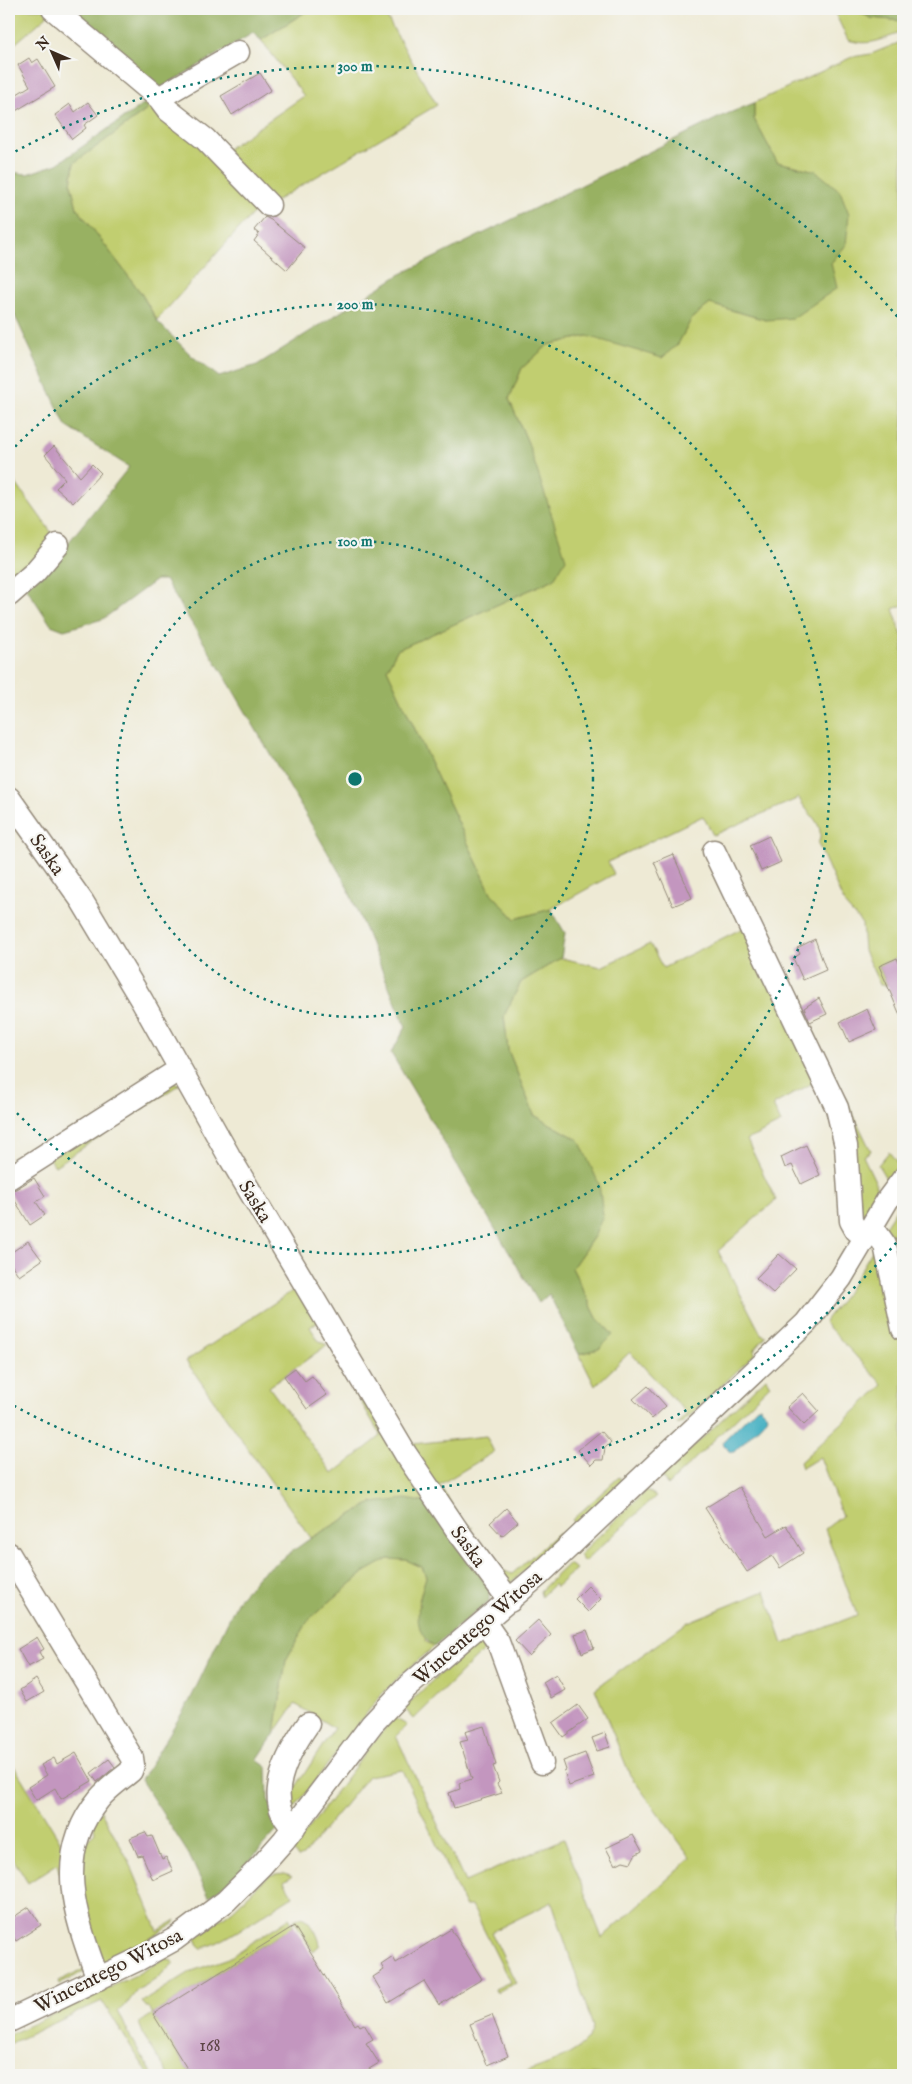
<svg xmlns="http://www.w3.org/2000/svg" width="912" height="2084" font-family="'IM FELL English',serif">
<rect width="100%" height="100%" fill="#f6f6f2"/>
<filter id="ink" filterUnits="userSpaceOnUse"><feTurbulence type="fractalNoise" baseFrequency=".02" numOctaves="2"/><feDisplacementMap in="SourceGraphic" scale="10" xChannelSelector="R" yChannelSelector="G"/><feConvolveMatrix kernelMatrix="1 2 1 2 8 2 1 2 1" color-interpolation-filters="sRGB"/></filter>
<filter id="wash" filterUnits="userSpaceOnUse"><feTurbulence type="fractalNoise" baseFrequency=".0096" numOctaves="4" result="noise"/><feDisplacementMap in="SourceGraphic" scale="20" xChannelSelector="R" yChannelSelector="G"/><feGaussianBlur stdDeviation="1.12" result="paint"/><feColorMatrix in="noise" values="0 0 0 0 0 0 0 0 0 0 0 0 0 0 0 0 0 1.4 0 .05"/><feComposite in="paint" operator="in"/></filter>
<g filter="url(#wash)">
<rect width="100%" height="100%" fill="#eeead5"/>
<path fill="#c1ce70" stroke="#7e7c47" d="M9 9H46L47 16 9 49Z
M310 9H382L437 105 272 203 223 152 304 96 261 40Z
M833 9H852L871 18 903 21V32C882 39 870 47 848 40Z
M903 41V605L893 609 903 638V951L897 958 879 966 887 985H880L864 951 862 924 845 905 818 844C827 823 806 814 799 798L713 835 703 816 608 862 614 874 551 909 515 919 491 893 387 669 397 650 554 579 528 443 509 399 522 368 548 345 587 336 678 344 692 318 710 304 766 320 831 263 846 245 816 171 777 162 754 119V103L852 57 871 54Z
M148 99 263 202 157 320 141 293 77 208 71 184 74 163 148 109 144 104Z
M9 474 57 540 9 592Z
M747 926 820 1079 773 1105 781 1123 747 1140 776 1200 718 1251 761 1334 766 1336 754 1350 755 1354 681 1424H677L687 1414 630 1352 595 1386 579 1354 599 1349 613 1335 597 1318 572 1268 595 1235 579 1140 534 1115 508 1050 504 1015 521 982 561 958 601 967 650 944 663 968Z
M802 1009 871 1151 863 1156 876 1183 877 1192 858 1223 849 1145Z
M169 1082 180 1084 55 1166 49 1158Z
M889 1152 899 1165 887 1180 878 1165Z
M903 1199V1246L893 1252 884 1228Z
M877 1243 883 1260 903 1351V2075H527L526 2072C547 2064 589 2052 593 2027L552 1902 491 1932 516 1983 496 1992 495 1989 510 1982 472 1906H465L402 1770 368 1776 303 1856 298 1858 293 1850 371 1745 394 1718 407 1725 396 1736 465 1882 564 1839 602 1938 691 1858 630 1775 595 1689 688 1622 765 1591 783 1644 857 1615 825 1529 842 1516 820 1457 802 1468 800 1462 883 1385 824 1322 846 1294Z
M300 1286 320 1320 310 1327 318 1340 327 1345 269 1387 333 1474 381 1436 337 1361 343 1362 433 1504 372 1503 311 1538 186 1361Z
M766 1378 770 1385 668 1485 661 1477Z
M486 1436 494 1452 439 1485 466 1526 473 1528 465 1529 461 1526 404 1445Z
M619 1477 622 1481 576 1524 572 1520Z
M647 1490 656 1496 584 1562 579 1555Z
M558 1533 562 1537 508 1585 495 1567 512 1574Z
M388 1559 406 1560 422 1567 426 1577 418 1604 426 1642 435 1646 399 1677 379 1697 289 1815 286 1802 334 1728 295 1704 275 1733 286 1660 309 1619 365 1572Z
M568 1564 576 1569 556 1587 554 1584 541 1597 540 1591Z
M477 1644 482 1646 484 1650 414 1719 404 1708 434 1679Z
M9 1758 63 1846H67L88 1970 59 1984 58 1981 86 1968 57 1864 28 1883 9 1852Z
M101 1811 129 1861 158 1931 176 1920 174 1924 134 1948 100 1964 78 1905 85 1843 95 1832 93 1820Z
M285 1873 292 1876 284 1881 293 1896C277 1905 214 1950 200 1948L196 1938 233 1910 269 1875Z
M301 1917C310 1919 319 1936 320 1945L313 1951 294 1920Z
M289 1918 294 1926 153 2014 191 2075H169L144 2036 139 2023 153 2014 142 2002 192 1971 229 1958Z
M165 1958 172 1960 174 1963 155 1980 137 1990 127 2004 118 2010 130 2037 153 2075H149L102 2001 9 2044V2035L136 1975Z"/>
<path fill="#98b162" stroke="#6a6e40" d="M61 9H310L261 40 253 33 161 88Z
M852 9H903V21L871 18Z
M754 103V119L777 162 816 171 840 191 849 214 846 245 831 263 837 288 793 318 766 320 710 304 692 318 678 344 662 358 587 336 548 345 522 368 509 399 528 443 566 559 554 579 397 650 387 669 491 893 515 919 551 909 565 933 561 958 521 982 504 1016 508 1050 534 1115 579 1140 599 1184 603 1215 595 1235 572 1268 597 1318 613 1335 599 1349 579 1354 549 1294 539 1303 391 1053 406 1027 345 882 230 685 165 580H156L103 619 64 630 51 625 26 587 64 548 129 467 66 426 9 303V172L27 174 57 164 144 104 148 109 74 163 71 184 77 208 141 293 157 321 192 356 219 377 257 365 399 275 722 116Z
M406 1499 433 1504 489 1589V1601L435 1646C409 1633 419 1599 426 1577L422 1567 406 1560 388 1559 365 1572 309 1619 286 1660 275 1733 257 1760 267 1767 268 1800 282 1825 237 1875 209 1897 188 1853 141 1780 190 1700 238 1600 259 1575 311 1538 372 1503Z"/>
<path fill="#46b1c3" stroke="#406e70" d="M757 1407H760L768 1415 767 1418 734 1452H731L723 1444V1441Z"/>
<g id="blocks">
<path fill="#c396bf" d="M29 58 32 63 38 59 55 87 9 115V99L30 86 18 65Z
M260 73 271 90 232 115 221 96Z
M88 102 98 115 84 125 86 128 72 139 55 115 70 104 75 112Z
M265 217 271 220 305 248 287 270 254 241 259 234 254 230Z
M54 446 80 477 92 464 101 473 73 503 56 488 65 479 45 455Z
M769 836 781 862 761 871 750 845Z
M673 854 692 898 673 906 654 862Z
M815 939 826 970 803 980 793 958 800 954 797 948Z
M897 958 903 973V1022L879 966Z
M819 998 827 1014 810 1022 804 1008Z
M867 1009 876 1030 849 1042 840 1022Z
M806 1145 820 1175 801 1184 792 1165 785 1168 781 1157Z
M34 1178 45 1196 36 1202 45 1215 30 1225 9 1191 16 1189Z
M28 1241 42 1260 19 1276 9 1261V1254Z
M779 1254 796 1269 773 1293 756 1278Z
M295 1368 305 1381 312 1376 327 1395 307 1409 284 1376Z
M648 1386 666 1406 652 1419 633 1399Z
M803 1393 819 1411 804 1425 787 1407Z
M601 1431 611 1442 605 1448 603 1460H596L591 1465 578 1450Z
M739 1487 768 1536 786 1525 803 1553 780 1568 772 1556 747 1572 705 1508Z
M506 1508 518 1522 502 1536 490 1523Z
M588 1586 601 1599 588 1612 575 1599Z
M538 1620 551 1635 529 1656 515 1641Z
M587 1630 594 1648 582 1653 575 1634Z
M37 1637 44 1649 39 1652 43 1659 28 1667 18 1649Z
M556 1674 565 1690 551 1698 543 1682Z
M36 1679 44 1692 27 1702 20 1690Z
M578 1705 588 1719 563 1737 553 1723Z
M484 1726 496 1765 493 1766 499 1782 497 1784 502 1793 454 1808 449 1793 460 1789 459 1783 472 1779 460 1742 468 1740 465 1732Z
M605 1733 610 1747 597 1751 592 1738Z
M76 1753 92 1781 61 1799 55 1788 36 1800 28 1787 47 1775 41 1765 54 1758 57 1764Z
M585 1753 594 1777 569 1786 564 1771 566 1770 563 1761Z
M109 1759 115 1767 97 1782 91 1773Z
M145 1832 148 1837 152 1836 162 1859 166 1857 173 1871 153 1880 142 1855 138 1856 130 1838Z
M633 1835 642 1851 635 1855 631 1863 623 1861 615 1865 606 1848Z
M29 1907 41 1925 16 1941 9 1929V1920Z
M294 1926 355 2025 358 2023 360 2026 364 2024 373 2039 366 2043 379 2063 359 2075H191L153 2014Z
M451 1929 482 1979 439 2005 424 1981 388 2003 373 1977 384 1970 381 1965 393 1957 396 1963Z
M492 2015 508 2056 487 2065 470 2024Z"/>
</g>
</g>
<g filter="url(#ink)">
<use href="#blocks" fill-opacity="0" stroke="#948a7a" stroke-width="1"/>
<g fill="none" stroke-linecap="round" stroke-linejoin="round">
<g stroke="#948a7a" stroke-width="25">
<path id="minor" d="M53 9 159 98
M238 52 159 98 168 110 205 139 269 205
M9 595 34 573 58 545
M9 798 82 901 142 1001 229 1156 405 1453 457 1530 510 1601
M714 851 837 1108 846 1146 851 1221 856 1230 865 1236
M9 1178 180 1069
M869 1229 878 1235 885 1245 903 1329
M9 1554 132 1758 133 1765 131 1771C120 1780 108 1788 99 1799 52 1856 76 1918 98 1979
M484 1622 498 1642 542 1763
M294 1828C261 1800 288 1753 308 1724
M9 2021 137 1960 175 1939 226 1901 261 1866 284 1840 372 1724 407 1687 541 1573 806 1323 841 1278 888 1199 903 1179"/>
</g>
<use href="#minor" stroke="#fff" stroke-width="22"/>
</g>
</g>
<g fill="none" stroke="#0f766e" stroke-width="2.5" stroke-dasharray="2.5 5">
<circle cx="355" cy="779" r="238"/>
<path d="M10 452A475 475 0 1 1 10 1106"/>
<path d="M901 1237A713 713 0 0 1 9 1403M9 155A713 713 0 0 1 901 321"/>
</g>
<g text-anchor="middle" stroke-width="4.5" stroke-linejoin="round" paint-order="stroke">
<g font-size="18" fill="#5d4546">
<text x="210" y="2051">168</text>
</g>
<g font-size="20" fill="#3b2a1e" stroke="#f6f6f2">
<text transform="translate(48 854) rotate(55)" y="7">Saska</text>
<text transform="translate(256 1201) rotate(59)" y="7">Saska</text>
<text transform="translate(469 1546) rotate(54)" y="7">Saska</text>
<text transform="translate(477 1627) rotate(-41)" y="7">Wincentego Witosa</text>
<text transform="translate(108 1970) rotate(-27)" y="7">Wincentego Witosa</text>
</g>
</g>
<circle cx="355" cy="779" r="8" fill="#0f766e" stroke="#f6f6f2" stroke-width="2.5"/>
<g font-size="15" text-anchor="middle" font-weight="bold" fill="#0f766e" stroke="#f6f6f2" stroke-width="4.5" stroke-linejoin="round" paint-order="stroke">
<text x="355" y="71">300 m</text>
<text x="355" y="309">200 m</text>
<text x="355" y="546">100 m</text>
</g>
<rect width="912" height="2084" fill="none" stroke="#f6f6f2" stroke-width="30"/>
<g transform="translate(52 52) rotate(315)" stroke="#f6f6f2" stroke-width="4" paint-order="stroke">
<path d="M0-4L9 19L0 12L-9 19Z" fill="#3b2a1e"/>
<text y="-8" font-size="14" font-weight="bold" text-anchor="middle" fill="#3b2a1e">N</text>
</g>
</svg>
